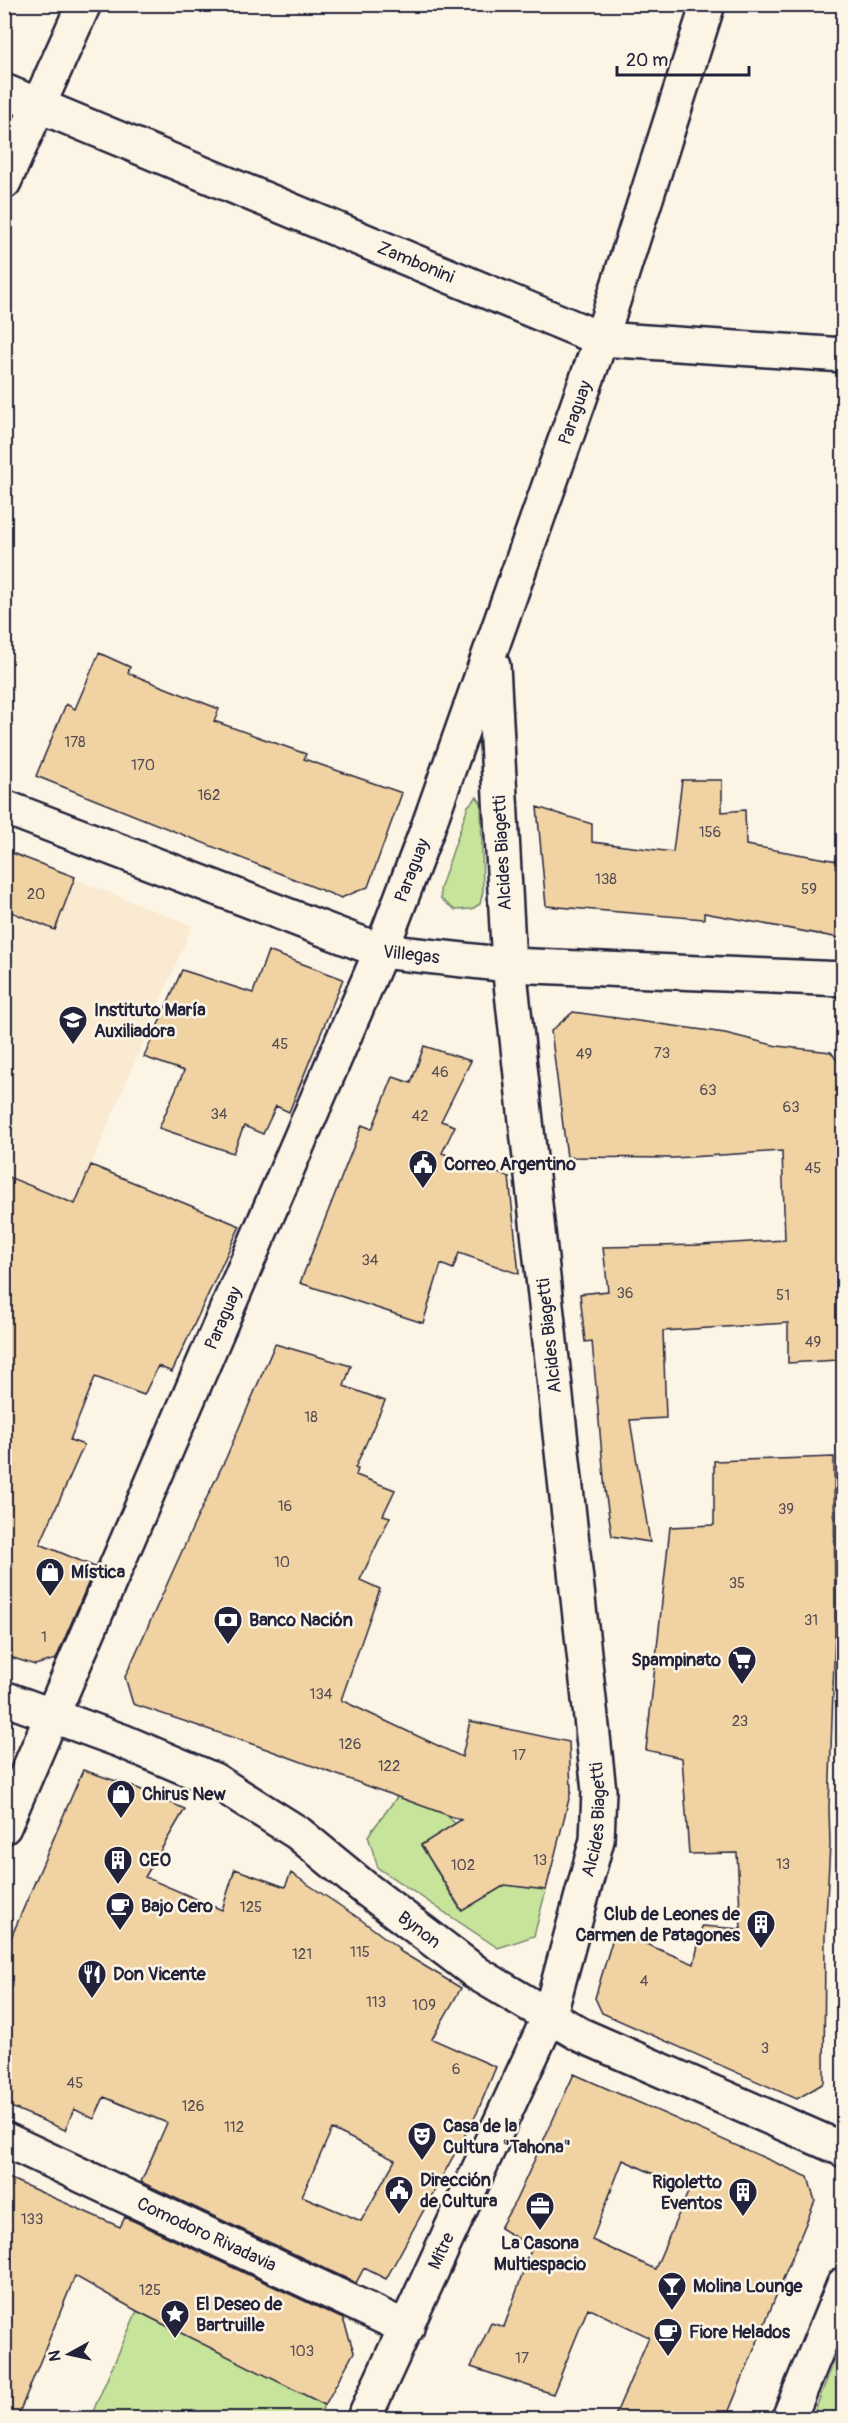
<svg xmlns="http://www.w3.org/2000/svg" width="848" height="2423" font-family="Pangolin,sans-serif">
<rect width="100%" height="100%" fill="#fcf5e5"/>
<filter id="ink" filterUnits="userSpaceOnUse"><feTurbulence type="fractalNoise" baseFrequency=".0167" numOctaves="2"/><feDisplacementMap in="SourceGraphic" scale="12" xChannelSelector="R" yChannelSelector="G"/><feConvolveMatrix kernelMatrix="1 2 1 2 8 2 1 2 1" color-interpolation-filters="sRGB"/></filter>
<g filter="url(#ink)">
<path fill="#f9ead1" d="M4 850 192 926 91 1165 240 1226 172 1372 158 1366 144 1395 5 1342Z"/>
<path fill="#c7e49b" stroke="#74836b" stroke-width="1.5" d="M477 797 481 803 483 891 480 904 472 909 455 910 441 899 440 889 468 806Z
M406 1778 456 1824 421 1845 461 1911 505 1885 546 1890 534 1936 498 1948 378 1868 368 1836 397 1797Z
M137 2311 325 2405 317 2418H90Z
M843 2338V2418H812Z"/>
<path fill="#f1d2a3" stroke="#22223b" stroke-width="1.5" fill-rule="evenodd" d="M99 653 130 667 128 673 219 709 214 721 306 754 304 759 402 793 368 887 341 898 36 776 66 704 75 709Z
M682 780H722V812L745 810 746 845 843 862V916L840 938 704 913V919L546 906 537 807 592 824V842L673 852Z
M4 850 75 877 55 930 4 909Z
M268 951 343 979 289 1112 276 1106 263 1134 244 1126 233 1153 159 1128 184 1071 144 1057 182 970 253 993Z
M573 1012 725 1033 777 1046 831 1052 843 1069V1164L838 1360 788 1363V1323L663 1331 666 1418 630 1420 650 1542 612 1536 605 1490 592 1341 585 1342 580 1294 608 1291 603 1247 701 1245 785 1240 782 1151 674 1158 567 1157 551 1031Z
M424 1046 471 1061 441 1121 455 1126 442 1153 509 1177 519 1274 459 1253 453 1269 441 1264 423 1323 300 1283 362 1125 372 1129 393 1077 411 1083Z
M91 1165 240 1226 172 1372 158 1366 144 1395 95 1377 70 1440 84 1445 40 1544 95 1567 56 1659 35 1665 4 1655V1175L75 1204Z
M275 1344 351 1366 344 1386 385 1401 355 1468 358 1469 356 1475 395 1490 383 1515 390 1517 360 1580 380 1589 341 1700 462 1757 470 1721 569 1742 571 1791 546 1890 505 1885 462 1911 421 1845 461 1820 258 1746 133 1704 125 1677 197 1518 226 1458Z
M834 1457 835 1632 829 1807 830 1844 825 1936 824 2083 797 2099 602 2013 595 1998 615 1931 694 1964 702 1926 741 1929 737 1853 689 1854 682 1758 646 1750 670 1527 714 1525V1461Z
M83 1770 137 1788 185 1809 145 1877 222 1910 235 1869 285 1887 291 1873 360 1919 400 1949 398 1950 461 1988 432 2039 496 2067 477 2113 386 2279 364 2268 356 2283 141 2182 167 2123 104 2097 94 2119 74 2109 65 2130 4 2104V1954ZM332 2129 395 2160 361 2221 302 2196Z
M574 2074 808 2177 815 2201 726 2418H614L649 2337 588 2308 553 2394 471 2367 491 2323 504 2327 532 2247 500 2228 516 2200ZM623 2160 689 2190 655 2269 592 2240Z
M4 2176 120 2227 125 2217 343 2319 354 2352 325 2405 137 2311 75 2276 17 2418H4Z"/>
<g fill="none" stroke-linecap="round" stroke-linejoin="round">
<g stroke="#22223b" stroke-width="38">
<g id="minor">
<path id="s1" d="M4 91 601 339 844 355"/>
<path d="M4 182 84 4"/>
<path id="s2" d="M4 807 381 951 509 965 844 979"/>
<path id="s3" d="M4 1698 122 1741 214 1780 298 1833 366 1889 478 1974 581 2035 844 2150"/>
<path id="s4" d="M4 1827 381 951 427 830 601 339 708 4"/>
<path id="s5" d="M4 2139 407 2328"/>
<path id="s6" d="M364 2418 549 2017 597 1840 599 1791 509 965 493 666"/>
<path d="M789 2418 844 2284"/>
</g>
</g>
<use href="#minor" stroke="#fcf5e5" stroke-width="33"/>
</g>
</g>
<defs>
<g id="school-pin" transform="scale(1.5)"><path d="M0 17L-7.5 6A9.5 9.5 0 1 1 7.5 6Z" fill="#22223b" stroke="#fcf5e5"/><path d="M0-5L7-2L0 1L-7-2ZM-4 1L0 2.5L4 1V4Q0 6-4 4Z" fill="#fff"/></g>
<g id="civic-pin" transform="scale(1.5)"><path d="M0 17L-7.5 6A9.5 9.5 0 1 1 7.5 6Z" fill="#22223b" stroke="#fcf5e5"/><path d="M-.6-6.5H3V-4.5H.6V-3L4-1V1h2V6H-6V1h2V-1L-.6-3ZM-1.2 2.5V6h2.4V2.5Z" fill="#fff"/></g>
<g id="shop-pin" transform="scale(1.5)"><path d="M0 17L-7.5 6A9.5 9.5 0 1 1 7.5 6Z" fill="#22223b" stroke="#fcf5e5"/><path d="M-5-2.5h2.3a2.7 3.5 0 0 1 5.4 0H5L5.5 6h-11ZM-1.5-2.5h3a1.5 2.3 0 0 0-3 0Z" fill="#fff"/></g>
<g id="bank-pin" transform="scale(1.5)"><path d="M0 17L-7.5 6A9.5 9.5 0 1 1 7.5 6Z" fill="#22223b" stroke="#fcf5e5"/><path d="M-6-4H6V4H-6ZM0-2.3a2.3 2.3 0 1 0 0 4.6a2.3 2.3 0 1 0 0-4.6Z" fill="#fff"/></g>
<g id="supermarket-pin" transform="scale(1.5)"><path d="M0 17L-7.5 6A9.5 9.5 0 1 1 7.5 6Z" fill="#22223b" stroke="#fcf5e5"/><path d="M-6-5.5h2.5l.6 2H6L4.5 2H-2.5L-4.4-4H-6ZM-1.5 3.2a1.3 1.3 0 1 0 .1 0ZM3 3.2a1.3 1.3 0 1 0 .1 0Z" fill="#fff"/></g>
<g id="building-pin" transform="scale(1.5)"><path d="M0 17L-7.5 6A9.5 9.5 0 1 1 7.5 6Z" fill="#22223b" stroke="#fcf5e5"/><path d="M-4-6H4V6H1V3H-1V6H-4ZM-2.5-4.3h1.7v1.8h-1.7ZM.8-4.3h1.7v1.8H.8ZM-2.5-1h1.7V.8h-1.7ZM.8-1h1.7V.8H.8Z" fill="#fff"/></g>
<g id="cafe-pin" transform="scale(1.5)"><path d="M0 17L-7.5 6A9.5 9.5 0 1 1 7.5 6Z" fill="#22223b" stroke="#fcf5e5"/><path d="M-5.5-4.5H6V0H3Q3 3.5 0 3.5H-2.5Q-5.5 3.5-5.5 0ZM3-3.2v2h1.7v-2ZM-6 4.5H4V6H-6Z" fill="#fff"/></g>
<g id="restaurant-pin" transform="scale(1.5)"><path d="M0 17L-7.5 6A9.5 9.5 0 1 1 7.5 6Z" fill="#22223b" stroke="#fcf5e5"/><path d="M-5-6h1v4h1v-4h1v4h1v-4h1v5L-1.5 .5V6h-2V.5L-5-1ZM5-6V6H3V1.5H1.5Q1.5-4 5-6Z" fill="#fff"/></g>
<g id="theatre-pin" transform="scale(1.5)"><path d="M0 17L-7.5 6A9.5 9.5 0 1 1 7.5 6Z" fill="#22223b" stroke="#fcf5e5"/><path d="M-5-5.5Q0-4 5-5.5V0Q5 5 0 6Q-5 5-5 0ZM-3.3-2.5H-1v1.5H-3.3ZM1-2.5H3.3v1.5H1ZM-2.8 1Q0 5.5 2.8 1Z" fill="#fff"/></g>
<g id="office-pin" transform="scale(1.5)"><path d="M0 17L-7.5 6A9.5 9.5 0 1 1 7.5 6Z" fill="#22223b" stroke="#fcf5e5"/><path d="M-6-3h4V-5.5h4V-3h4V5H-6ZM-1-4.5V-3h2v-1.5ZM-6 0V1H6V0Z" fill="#fff"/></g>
<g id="bar-pin" transform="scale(1.5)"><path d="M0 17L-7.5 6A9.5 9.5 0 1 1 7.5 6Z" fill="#22223b" stroke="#fcf5e5"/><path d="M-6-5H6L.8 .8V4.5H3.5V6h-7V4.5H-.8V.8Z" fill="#fff"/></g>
<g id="sight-pin" transform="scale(1.5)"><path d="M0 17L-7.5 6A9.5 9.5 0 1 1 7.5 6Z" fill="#22223b" stroke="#fcf5e5"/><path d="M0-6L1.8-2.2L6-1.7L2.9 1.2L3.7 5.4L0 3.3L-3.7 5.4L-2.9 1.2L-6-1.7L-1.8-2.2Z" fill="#fff"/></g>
</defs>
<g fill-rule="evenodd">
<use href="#school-pin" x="73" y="1020"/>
<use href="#civic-pin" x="423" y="1164"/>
<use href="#shop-pin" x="50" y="1572"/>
<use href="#bank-pin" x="228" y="1620"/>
<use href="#supermarket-pin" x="742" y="1660"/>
<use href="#shop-pin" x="121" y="1794"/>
<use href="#building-pin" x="118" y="1860"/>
<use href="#cafe-pin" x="120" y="1906"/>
<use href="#building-pin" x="761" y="1924"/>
<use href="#restaurant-pin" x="92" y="1974"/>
<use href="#theatre-pin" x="422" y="2136"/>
<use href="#civic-pin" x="399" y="2190"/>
<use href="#building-pin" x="743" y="2192"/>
<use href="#office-pin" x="540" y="2206"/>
<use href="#bar-pin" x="672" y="2286"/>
<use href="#sight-pin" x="175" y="2314"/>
<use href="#cafe-pin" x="668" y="2332"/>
</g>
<g text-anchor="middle" stroke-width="5" stroke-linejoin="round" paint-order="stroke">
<g font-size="15" fill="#564e55">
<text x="75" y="747">178</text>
<text x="143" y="770">170</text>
<text x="209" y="800">162</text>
<text x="710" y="837">156</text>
<text x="606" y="884">138</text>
<text x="809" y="894">59</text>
<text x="36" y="899">20</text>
<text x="280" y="1049">45</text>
<text x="662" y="1058">73</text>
<text x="584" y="1059">49</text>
<text x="440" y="1077">46</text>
<text x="708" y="1095">63</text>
<text x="791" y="1112">63</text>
<text x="219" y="1119">34</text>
<text x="420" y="1121">42</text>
<text x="813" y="1173">45</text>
<text x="370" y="1265">34</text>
<text x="625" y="1298">36</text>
<text x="783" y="1300">51</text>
<text x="813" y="1347">49</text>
<text x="311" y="1422">18</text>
<text x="285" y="1511">16</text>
<text x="786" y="1514">39</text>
<text x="282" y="1567">10</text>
<text x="737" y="1588">35</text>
<text x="811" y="1625">31</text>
<text x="44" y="1642">1</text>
<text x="321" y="1699">134</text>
<text x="740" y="1726">23</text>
<text x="350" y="1749">126</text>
<text x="519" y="1760">17</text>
<text x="389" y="1771">122</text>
<text x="540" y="1865">13</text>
<text x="783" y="1869">13</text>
<text x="463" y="1870">102</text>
<text x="251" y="1912">125</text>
<text x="360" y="1957">115</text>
<text x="302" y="1959">121</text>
<text x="644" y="1986">4</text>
<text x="376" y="2007">113</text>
<text x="424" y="2010">109</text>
<text x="765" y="2053">3</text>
<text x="456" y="2074">6</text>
<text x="75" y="2088">45</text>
<text x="193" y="2111">126</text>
<text x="234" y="2132">112</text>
<text x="32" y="2224">133</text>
<text x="150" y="2295">125</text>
<text x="302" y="2356">103</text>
<text x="522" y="2363">17</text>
</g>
<g font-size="18" fill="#22223b" stroke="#fcf5e5">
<text dy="6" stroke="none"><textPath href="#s1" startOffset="446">Zambonini</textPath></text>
<text dy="6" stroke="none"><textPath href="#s4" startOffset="1526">Paraguay</textPath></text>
<text transform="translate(502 853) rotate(-93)" y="6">Alcides Biagetti</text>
<text dy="6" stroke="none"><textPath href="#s4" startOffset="1040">Paraguay</textPath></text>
<text dy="6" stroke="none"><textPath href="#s2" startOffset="434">Villegas</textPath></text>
<text dy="6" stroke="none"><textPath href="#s4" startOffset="554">Paraguay</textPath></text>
<text transform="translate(549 1336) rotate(-96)" y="6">Alcides Biagetti</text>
<text dy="6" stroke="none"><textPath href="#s6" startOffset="645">Alcides Biagetti</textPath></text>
<text dy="6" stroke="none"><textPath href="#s3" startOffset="480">Bynon</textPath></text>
<text dy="6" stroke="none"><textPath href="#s5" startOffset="224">Comodoro Rivadavia</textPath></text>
<text dy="6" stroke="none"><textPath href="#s6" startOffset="184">Mitre</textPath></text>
</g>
<g font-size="18" font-weight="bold" fill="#22223b" stroke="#fcf5e5" text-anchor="start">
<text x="94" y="1016">Instituto María<tspan x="94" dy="21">Auxiliadora</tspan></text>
<text x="444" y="1170">Correo Argentino</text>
<text x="71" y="1578">Mística</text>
<text x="249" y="1626">Banco Nación</text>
<text x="721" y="1666" text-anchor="end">Spampinato</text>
<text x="142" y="1800">Chirus New</text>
<text x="139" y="1866">CEO</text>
<text x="141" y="1912">Bajo Cero</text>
<text x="740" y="1920" text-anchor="end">Club de Leones de<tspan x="740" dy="21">Carmen de Patagones</tspan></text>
<text x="113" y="1980">Don Vicente</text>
<text x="443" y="2132">Casa de la<tspan x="443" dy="21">Cultura "Tahona"</tspan></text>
<text x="420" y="2186">Dirección<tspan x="420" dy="21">de Cultura</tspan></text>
<text x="722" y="2188" text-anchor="end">Rigoletto<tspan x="722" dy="21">Eventos</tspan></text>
<text x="540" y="2249" text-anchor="middle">La Casona<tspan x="540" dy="21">Multiespacio</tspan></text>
<text x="693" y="2292">Molina Lounge</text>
<text x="196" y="2310">El Deseo de<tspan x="196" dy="21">Bartruille</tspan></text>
<text x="689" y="2338">Fiore Helados</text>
</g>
</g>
<rect width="848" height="2423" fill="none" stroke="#fcf5e5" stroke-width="24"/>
<rect x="12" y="12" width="824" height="2399" fill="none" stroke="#22223b" stroke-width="2" filter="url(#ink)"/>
<g transform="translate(69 2354) rotate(262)" stroke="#fcf5e5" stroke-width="4.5" paint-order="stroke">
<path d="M0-4.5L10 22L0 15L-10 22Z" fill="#22223b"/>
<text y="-9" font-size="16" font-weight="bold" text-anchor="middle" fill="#22223b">N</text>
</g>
<path d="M617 66v9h132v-9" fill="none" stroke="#22223b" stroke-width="3"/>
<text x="626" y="66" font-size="18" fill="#22223b" stroke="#fcf5e5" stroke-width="4.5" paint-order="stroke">20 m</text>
</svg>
